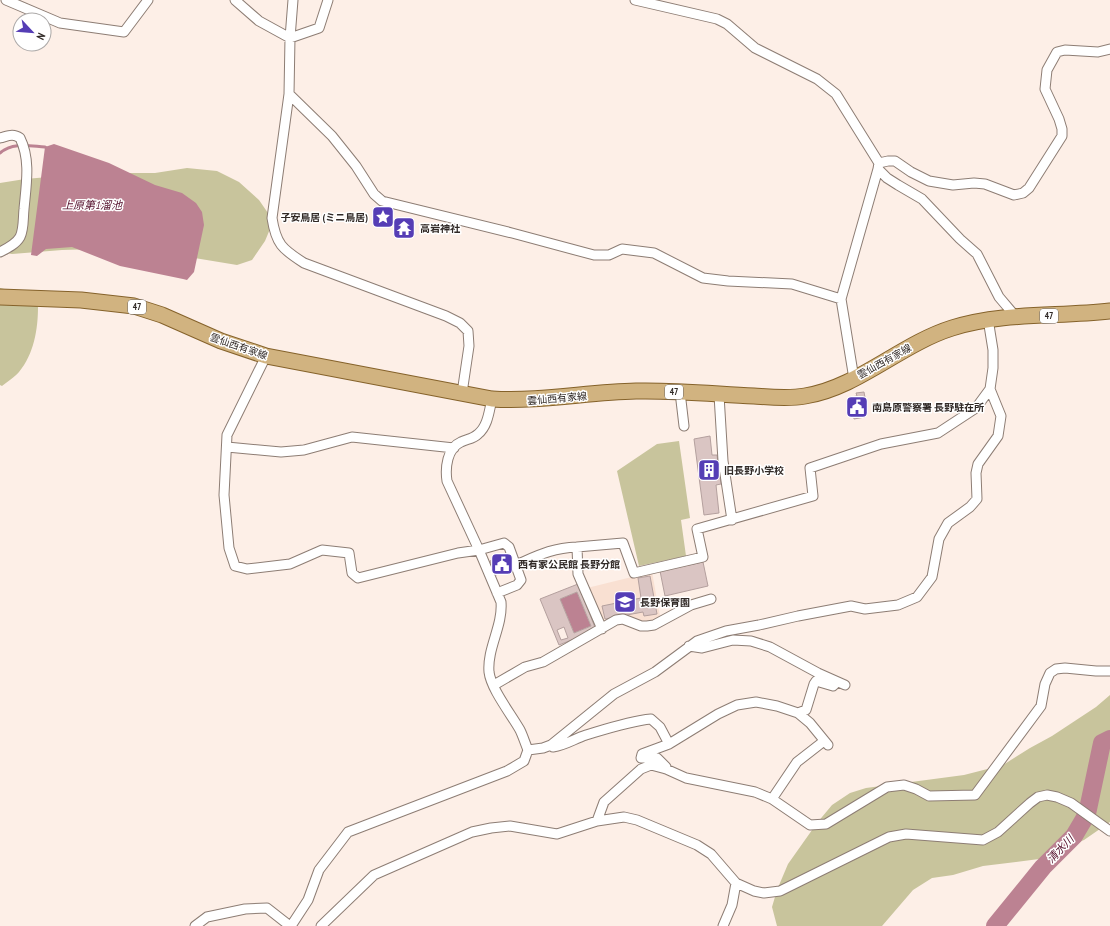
<svg xmlns="http://www.w3.org/2000/svg" width="1110" height="926" font-family="'PT Sans Narrow','Noto Sans JP',sans-serif">
<rect width="100%" height="100%" fill="#fdefe7"/>
<path fill="#f9e0d2" d="M652 572 660 616 653 622H642L626 617 601 622 587 588Z"/>
<path fill="#c8c49c" d="M187 168 217 171 239 182 259 200 270 216V229L265 241 252 260 237 265 134 248 62 250 12 254 0 252V183L25 179 96 173H155Z
M0 288C14 291 26 299 38 307 38 329 34 354 19 372 15 377 8 381 2 386L0 385Z
M679 441 690 518 681 520 686 556 639 566 617 471 657 444Z
M1110 695V822L1084 840 1039 859 983 866 953 875 932 878 913 890 882 926H777L772 907 777 890 788 864 817 823 832 805 850 793 866 788 964 775 1003 765 1030 748 1052 736 1096 707Z"/>
<path fill="#bc8292" d="M54 144 109 163 155 185 182 193 196 203 202 212 204 225 194 272 187 280 183 279 120 266 72 247 46 249 37 256 31 255 45 147Z
M577 592 591 626 574 633 560 599Z"/>
<g fill="none" stroke-linecap="round" stroke-linejoin="round">
<path stroke="#bc8292" stroke-width="3" d="M0 153C13 142 29 146 45 147L48 149"/>
<path stroke="#bc8292" stroke-width="18" d="M995 926 1043 867 1074 836 1087 814 1102 743 1110 739"/>
</g>
<path fill="#dac5c3" stroke="#b4a09e" fill-rule="evenodd" d="M401 222 410 225 407 234 398 231Z
M864 392 866 403H861L862 410H864L865 417 854 419 851 397 857 396 856 393Z
M710 436 712 455H717L721 484 716 485 719 513 704 515 694 439Z
M508 553 514 567 511 568 512 571 506 573 505 571 496 575 490 561Z
M703 562 708 586 665 596 660 571Z
M650 576 657 614 644 616 643 612 605 619 602 606 641 598 638 578Z
M578 584 596 630 559 645 540 599ZM577 592 591 626 574 633 560 599ZM564 627 568 638 561 640 557 630Z"/>
<g fill="none" stroke-linecap="round" stroke-linejoin="round">
<g stroke="#8d7d74" stroke-width="11">
<path id="minor" d="M6 0 60 23 124 32 148 0
M235 0 259 21 290 38 319 28 328 0
M293 0 290 38 289 94 272 218C276 244 282 249 304 263L446 316 460 323 468 331 469 346 462 393
M635 0 717 19 727 24 755 48 817 79 836 94 879 163 878 169 841 299 854 379
M289 94 332 136 356 166 374 194 382 201 512 233 594 255H609L622 249 654 253 703 278 728 281 792 284 841 299
M0 138C8 136 13 133 20 138 31 160 26 186 24 209 23 218 24 229 20 237 16 244 8 248 0 252
M879 163 888 161H895L911 172 929 181 953 185 974 183 985 184 1014 195 1023 193 1029 188 1062 136V129L1059 119 1045 89 1047 70 1057 52 1065 50 1098 52 1110 49
M878 169 887 178 898 185 922 199 960 239 977 254 999 297 1016 317
M266 356 227 435 224 495 229 548 235 566 247 569 290 564 322 550 349 553 352 573 358 578 458 553 479 550 504 543 509 547 521 580 517 585 497 593
M680 392 684 426
M719 395 723 461 732 520
M227 447 281 452 304 450 352 437 454 448
M516 565C539 555 552 548 577 547
M602 629 578 574 577 547 623 543 634 573 703 557 697 529 813 496 810 468 881 444 938 433 976 408 990 389
M689 646 702 648 733 640 751 641 770 647 818 673 845 685
M494 685 525 667 543 662 616 620 623 619 641 626H647L654 625 691 605 711 599
M798 713 806 710 814 684 816 681 833 686 836 683
M551 745 553 747C566 745 574 739 586 735 606 729 630 721 651 719L660 727 669 744
M528 750 543 748 551 745 614 694 655 672 697 641 726 631 759 625 798 616 851 606 865 609 898 605 917 597 932 577 939 539 948 523 970 507 977 499 976 473 978 464 998 436 1001 416 990 389 993 368V350L988 319
M666 769V767L657 758H641L642 754 669 744 718 714 737 705 756 702 777 706 798 713 810 723 828 745
M772 799 797 762 824 741
M597 821 604 802 641 769 651 765 666 769 686 778 755 792 772 799 810 825 826 824 887 787 904 785 916 789 929 796 975 795 1041 706 1045 684 1050 673 1056 669 1065 668 1096 671H1110
M195 926 207 917 245 909 267 908 290 926
M291 926 308 900 319 870 348 832 507 771 524 761 528 750C525 743 523 736 520 730 511 714 491 689 489 672 487 648 503 626 501 602L479 550 447 481C445 468 447 448 461 442 467 439 473 439 478 434 488 426 489 411 492 399
M321 926 374 875 472 832 491 828 510 826 557 834 597 821 624 817 637 820 697 845 711 854 736 883 754 891 764 893 780 891 889 837 906 834 983 840 998 832 1030 803 1038 797 1047 795 1057 797 1071 803 1110 831
M723 926 732 905 736 883"/>
</g>
<g stroke="#85622a" stroke-width="17">
<path id="primary" d="M0 297 81 300 134 306 162 315 221 341 266 356 492 399C540 402 588 392 636 391 675 390 714 394 754 396 770 397 788 399 805 396 857 388 901 344 952 328 1003 312 1057 317 1110 311"/>
</g>
<use href="#minor" stroke="#fff" stroke-width="9"/>
<use href="#primary" stroke="#d1b380" stroke-width="15"/>
</g>
<defs>
<g id="sight-square" transform="scale(1.15)"><rect x="-9" y="-9" width="18" height="18" rx="4" fill="#553db5" stroke="#fff"/><path d="M0-6L1.8-2.2L6-1.7L2.9 1.2L3.7 5.4L0 3.3L-3.7 5.4L-2.9 1.2L-6-1.7L-1.8-2.2Z" fill="#fff"/></g>
<g id="temple-square" transform="scale(1.15)"><rect x="-9" y="-9" width="18" height="18" rx="4" fill="#553db5" stroke="#fff"/><path d="M0-6L5-2H3V0L6.5 2.5H4V6H1.5V3h-3V6H-4V2.5H-6.5L-3 0V-2H-5Z" fill="#fff"/></g>
<g id="civic-square" transform="scale(1.15)"><rect x="-9" y="-9" width="18" height="18" rx="4" fill="#553db5" stroke="#fff"/><path d="M-.6-6.5H3V-4.5H.6V-3L4-1V1h2V6H-6V1h2V-1L-.6-3ZM-1.2 2.5V6h2.4V2.5Z" fill="#fff"/></g>
<g id="building-square" transform="scale(1.15)"><rect x="-9" y="-9" width="18" height="18" rx="4" fill="#553db5" stroke="#fff"/><path d="M-4-6H4V6H1V3H-1V6H-4ZM-2.5-4.3h1.7v1.8h-1.7ZM.8-4.3h1.7v1.8H.8ZM-2.5-1h1.7V.8h-1.7ZM.8-1h1.7V.8H.8Z" fill="#fff"/></g>
<g id="school-square" transform="scale(1.15)"><rect x="-9" y="-9" width="18" height="18" rx="4" fill="#553db5" stroke="#fff"/><path d="M0-5L7-2L0 1L-7-2ZM-4 1L0 2.5L4 1V4Q0 6-4 4Z" fill="#fff"/></g>
</defs>
<g fill-rule="evenodd">
<use href="#sight-square" x="383" y="217"/>
<use href="#temple-square" x="404" y="228"/>
<use href="#civic-square" x="857" y="407"/>
<use href="#building-square" x="709" y="470"/>
<use href="#civic-square" x="502" y="564"/>
<use href="#school-square" x="625" y="602"/>
</g>
<g text-anchor="middle" stroke-width="3" stroke-linejoin="round" paint-order="stroke">
<g fill="#fff" stroke="#6e6967" stroke-width="1">
<rect x="128" y="300" width="18" height="14" rx="3"/>
<rect x="1040" y="309" width="18" height="14" rx="3"/>
<rect x="665" y="385" width="18" height="14" rx="3"/>
</g>
<g font-size="9" font-weight="bold" fill="#302926">
<text x="137" y="310">47</text>
<text x="1049" y="319">47</text>
<text x="674" y="395">47</text>
</g>
<g font-size="10" font-weight="bold" fill="#302926" stroke="#fff" text-anchor="start">
<text x="368" y="221" text-anchor="end">子安鳥居 (ミニ鳥居)</text>
<text x="420" y="232">高岩神社</text>
<text x="872" y="411">南島原警察署 長野駐在所</text>
<text x="724" y="474">旧長野小学校</text>
<text x="518" y="568">西有家公民館 長野分館</text>
<text x="640" y="606">長野保育園</text>
</g>
<g font-size="10" fill="#302926" stroke="#fff">
<text transform="translate(239 346) rotate(19)" y="4">雲仙西有家線</text>
<text transform="translate(884 361) rotate(-29)" y="4">雲仙西有家線</text>
<text transform="translate(557 398) rotate(-5)" y="4">雲仙西有家線</text>
</g>
<g font-size="11" font-style="italic" fill="#520c29" stroke="#fff">
<text x="92" y="209">上原第1溜池</text>
<text transform="translate(1060 849) rotate(-46)" y="4">清水川</text>
</g>
</g>
<g transform="translate(32 32) rotate(116)"><circle r="19" fill="#ffffff" stroke="#aca9a8"/>
<path d="M0-3L7 15L0 10L-7 15Z" fill="#553db5"/>
<text y="-6" font-size="11" font-weight="bold" text-anchor="middle" fill="#302926">N</text>
</g>
</svg>
